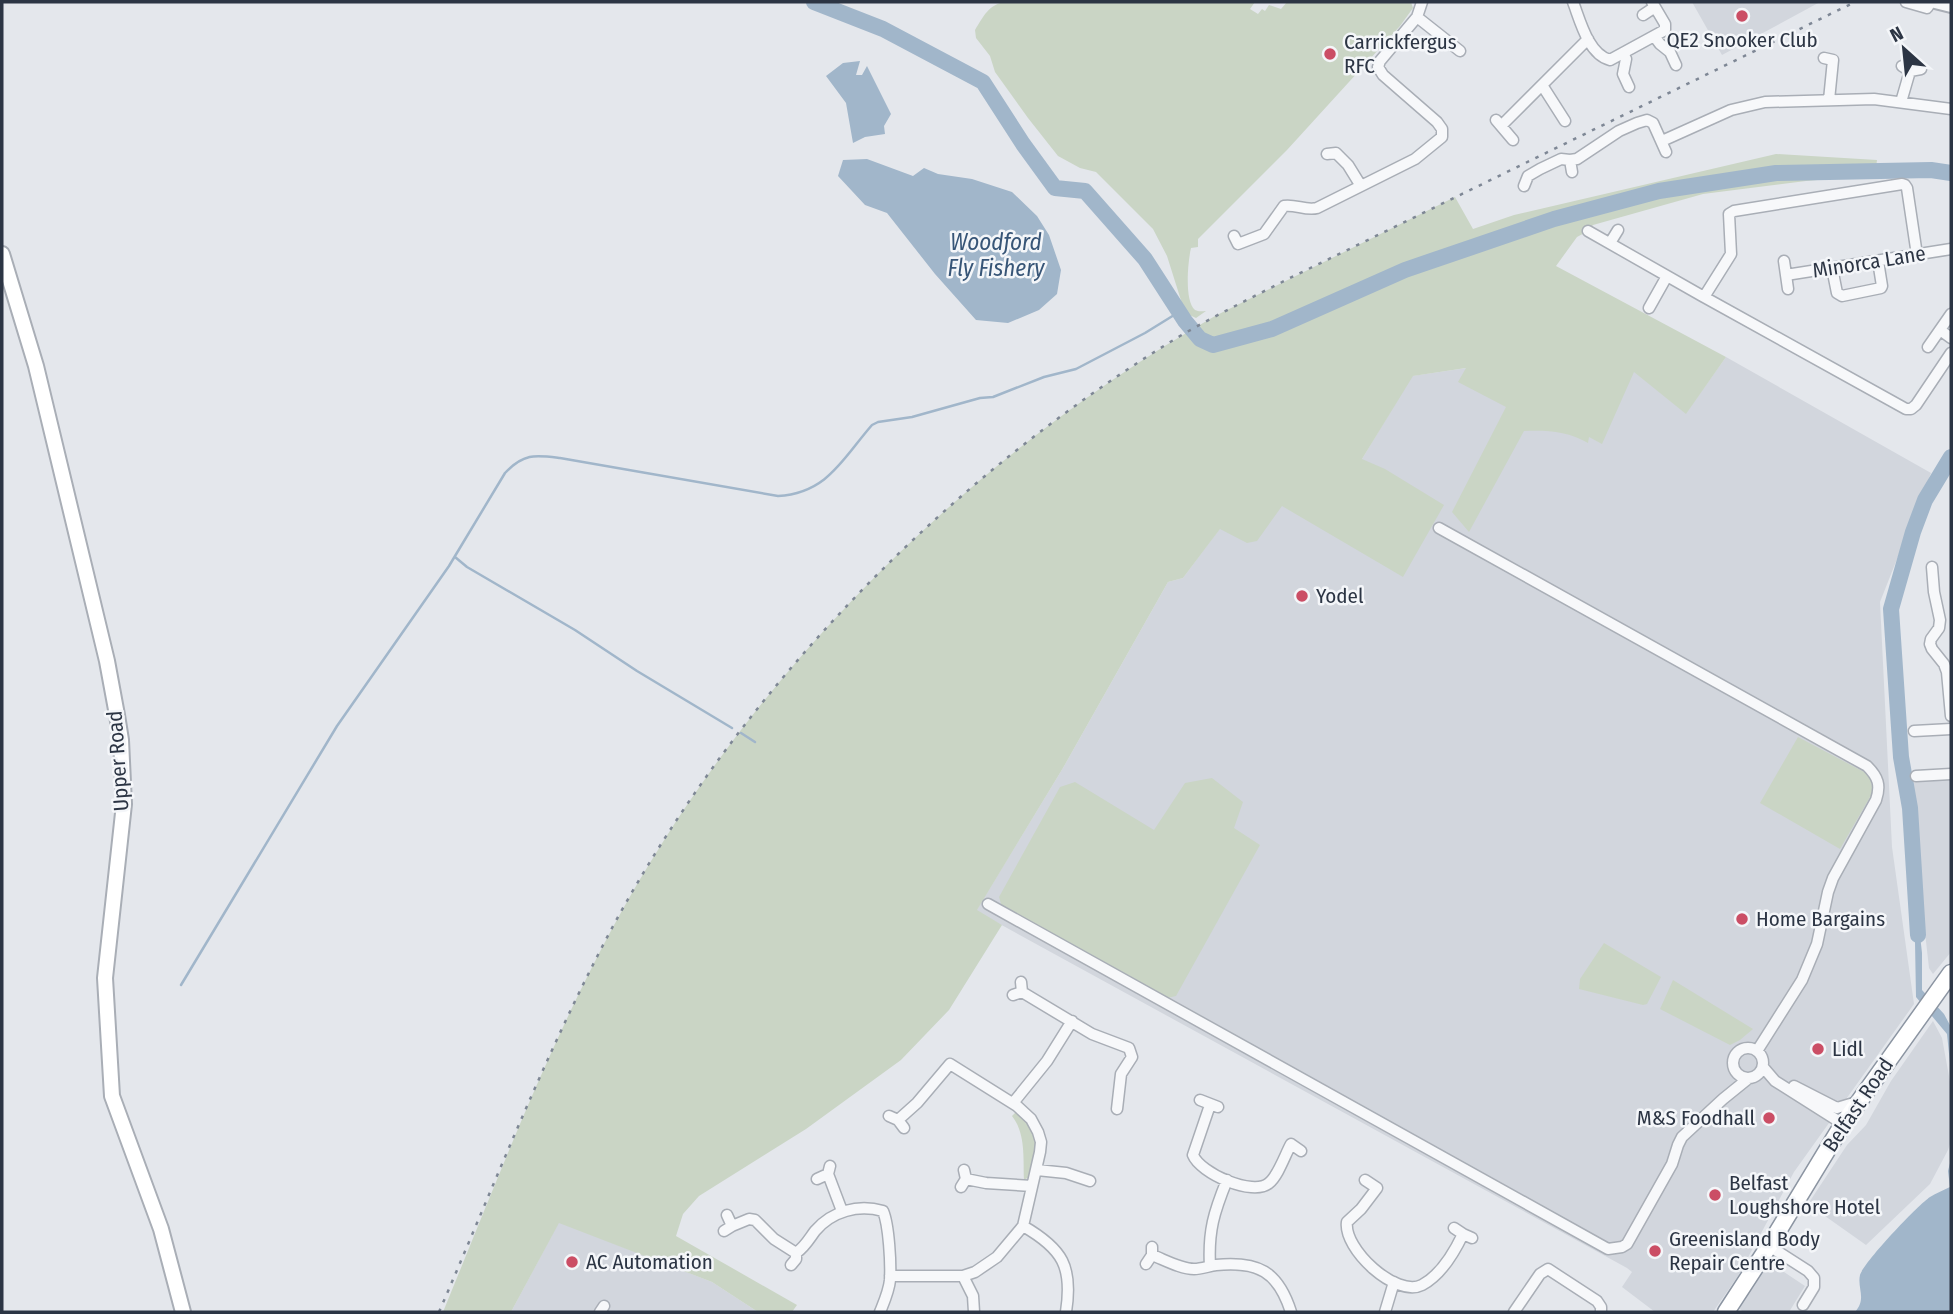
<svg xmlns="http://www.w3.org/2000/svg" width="1953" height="1314" font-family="'Fira Sans Condensed',sans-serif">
<rect width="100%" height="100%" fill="#e4e7ec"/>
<path fill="#d2d6dd" d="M1692 2H1820L1722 55Z
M1567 317 1686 413 1726 357 1931 473 1880 602 1892 847 1914 1004 1794 1172 1738 1276 1713 1312H1655L1622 1287 1632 1272 1627 1268 976 911 1063 768 1168 582 1183 578 1292 432 1362 459 1412 376 1467 368Z
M1951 779V952L1933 974 1929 968 1908 781Z
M1933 1021 1942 1038 1951 1087V1141L1948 1150 1930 1184 1866 1245 1808 1204 1847 1145 1866 1125 1891 1081Z
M559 1222 712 1282 758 1312H511Z
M1769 1262 1805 1286 1789 1312H1743L1739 1308Z"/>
<path fill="#cad5c5" d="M1005 2H1255L1250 9 1258 14 1262 9 1265 11 1269 5 1281 9 1287 2H1411L1413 8 1400 26 1287 150 1198 239V247L1191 248C1188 261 1184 301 1195 310 1199 312 1202 311 1206 311L1196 318 1185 313 1167 256 1153 229 1096 172 1080 168 1058 156 1028 118 995 72 990 56 976 38 975 30C983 17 989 4 1005 2Z
M1776 154 1877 160 1875 175 1806 181 1703 194 1593 225 1588 231 1577 237 1556 266 1726 357 1686 414 1634 372 1602 444 1589 437 1588 443C1568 431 1546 430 1524 431L1469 532 1452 512 1506 407 1458 382 1466 368 1413 376 1362 459 1385 469 1444 505 1403 577 1282 506 1257 541 1247 543 1220 529 1183 578 1168 582 1063 768 977 910 1002 925 949 1010 901 1060 806 1129 699 1196 683 1214 676 1236 797 1305 792 1312H758L712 1282 559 1223 511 1312H443C496 1183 546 1051 613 927 750 674 965 459 1215 316L1455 197 1473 229 1514 215Z
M1798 737 1866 773 1871 781 1873 792 1840 849 1760 803Z
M1212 778 1243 802 1234 828 1260 845 1176 996 1167 998 1002 907 999 897 1060 787 1075 782 1154 830 1185 783Z
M1604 943 1661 977 1647 1004 1643 1005 1579 989 1580 979Z
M1673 980 1753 1029 1740 1040 1730 1045 1660 1009Z
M1016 1112C1042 1135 1037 1146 1029 1177L1024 1180C1023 1159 1026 1134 1012 1116Z"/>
<path fill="#a1b6ca" d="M860 61 856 75H862L867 66 891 114 884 126 885 134 865 137 853 143 846 103 826 76 843 63Z
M867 159 913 176 924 168 938 174 972 179 1012 192 1037 216 1049 235 1061 270 1057 294 1039 310 1008 323 976 320 935 274 887 213 865 205 838 176 843 160Z
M1920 935 1922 953V990L1944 1014 1951 1027V1073L1947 1034 1916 997 1915 942 1916 936Z
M1951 1159V1312H1855C1867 1299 1857 1288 1860 1275 1864 1262 1918 1205 1930 1197 1936 1193 1944 1190 1950 1187L1948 1171Z"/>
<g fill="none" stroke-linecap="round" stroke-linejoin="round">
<path stroke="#a1b6ca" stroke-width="2.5" d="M455 557 467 567 575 630 637 671 732 728
M741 733 755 742
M181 985 337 726 449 566 505 473C524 453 535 455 560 458L778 496C828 493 843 458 872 425L878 422 912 417 980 398 993 397 1044 377 1076 369 1145 333 1179 312"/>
<path stroke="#a1b6ca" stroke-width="16" d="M814 2 883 29 983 82 1023 144 1055 188 1085 191 1145 259 1185 321 1200 339 1213 345 1272 329 1405 270 1554 219 1659 191 1776 173 1931 170 1951 173
M1918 935 1910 808 1901 757 1891 609 1913 532 1925 500 1951 457"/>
<g stroke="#a9aeb6" stroke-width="13">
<path id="minor" d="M1573 2C1580 20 1588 54 1610 60L1665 30V24L1652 2
M1906 2 1927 8 1931 2
M1643 15 1655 7
M1417 17 1460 51
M1654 36 1660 44 1670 52 1676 65
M1623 53 1626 59 1623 74 1629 87
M1824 58 1833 60 1829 100
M1902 66 1910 71 1921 69
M1542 85 1565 121
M1901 102 1910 71
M1496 120 1513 140
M1501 126 1588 39
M1662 141 1731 110 1765 102 1874 99 1951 109
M1327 154 1336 153 1348 165 1361 186
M1570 160 1572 172
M1524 186 1528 176 1540 169 1561 159 1570 160 1577 159 1619 131 1637 123 1647 120 1653 123 1666 152
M1588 231 1704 297 1731 254 1729 214 1734 211 1902 184 1905 185 1907 188 1917 255
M1234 236 1238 244 1264 234 1284 206C1295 204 1306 211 1317 208L1415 159 1442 137V129L1437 122 1383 75 1378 67 1380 61 1417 17 1422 2
M1610 243 1618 230
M1784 261 1788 289
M1832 268 1837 293 1842 296 1881 288 1882 286 1878 261
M1786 275 1951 249
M1704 297 1906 409H1911L1916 405 1951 353
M1649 308 1667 276
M1940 330 1951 338
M1928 347 1951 314
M1439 528 1867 766C1878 777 1881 785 1876 800L1833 878 1828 892 1817 944 1802 980 1757 1051
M1932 567 1934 592 1940 620 1939 628 1931 639 1930 644 1932 649 1944 664 1947 672 1951 716
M1914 731 1951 729
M1916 776 1951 774
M988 904 1608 1249 1622 1247 1627 1244 1672 1164 1678 1145 1682 1137 1723 1099 1749 1078
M1022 992 1092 1034 1129 1048 1132 1057 1121 1074 1117 1109
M1013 995 1022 992 1021 982
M1733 1063a15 15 0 1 1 30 0a15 15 0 1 1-30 0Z
M1763 1067 1775 1081 1843 1124
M1794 1086 1837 1108 1857 1102
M1200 1100 1218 1107
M1013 1103 1047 1061 1072 1021
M1210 1105 1193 1155C1200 1173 1253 1197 1269 1183 1278 1176 1285 1155 1291 1144L1301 1151
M889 1116 898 1120 904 1128
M1037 1170 1066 1173 1090 1181
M828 1174 842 1211
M817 1179 828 1174 830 1166
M966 1179 986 1183 1032 1186
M1365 1180 1377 1188 1361 1209 1347 1222C1343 1249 1396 1298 1422 1285 1441 1275 1454 1253 1463 1234
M961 1187 966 1179 964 1170
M732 1226 749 1219 755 1220 774 1239 796 1253C805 1247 809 1239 815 1231 832 1211 858 1204 883 1211 889 1225 891 1264 890 1280 889 1291 884 1302 880 1312
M1023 1226C1063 1249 1073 1267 1066 1312
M1454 1228 1463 1234 1472 1238
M724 1231 732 1226 727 1215
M1769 1246 1808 1271 1814 1278V1287L1803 1305
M1152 1255C1165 1260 1181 1269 1194 1269 1201 1269 1209 1266 1216 1265 1258 1261 1278 1271 1291 1312
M1146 1264 1152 1255V1247
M791 1265 796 1259V1253
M1210 1266C1208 1231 1214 1212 1227 1180
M890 1276H963L975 1272 997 1257 1023 1226 1040 1152 1041 1142 1038 1132 1031 1119 1017 1106 950 1064 917 1103 898 1120
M963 1276 973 1296 974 1312
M600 1312 604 1306
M1385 1312 1394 1282
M1514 1312 1540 1274 1548 1269 1597 1301 1601 1307V1312"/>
</g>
<g stroke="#a9aeb6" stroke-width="16">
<path id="tertiary" d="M1935 2 1951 6"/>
</g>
<g stroke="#a9aeb6" stroke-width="18">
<path id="secondary" d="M2 254 36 366 107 661 117 715 121 740 124 804 105 978 112 1096 161 1229 183 1312"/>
</g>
<g stroke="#8c95a2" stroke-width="19">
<path id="trunk" d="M1726 1312 1769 1246 1843 1124 1951 973"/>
</g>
<use href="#minor" stroke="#f7f8fa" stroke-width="10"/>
<use href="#tertiary" stroke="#f7f8fa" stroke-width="12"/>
<use href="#secondary" stroke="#fff" stroke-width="14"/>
<use href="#trunk" stroke="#fff" stroke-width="16"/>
<path stroke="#7e8795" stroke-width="2.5" stroke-dasharray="3.5 7" stroke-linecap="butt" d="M439 1312C495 1183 546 1052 612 928 742 687 947 478 1180 336 1216 315 1253 297 1290 278L1855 2"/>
</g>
<g fill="#cb4e65" stroke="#f4f6f9" stroke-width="2.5">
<circle cx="1742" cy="16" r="7"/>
<circle cx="1330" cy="54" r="7"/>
<circle cx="1302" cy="596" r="7"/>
<circle cx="1742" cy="919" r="7"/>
<circle cx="1818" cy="1049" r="7"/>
<circle cx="1769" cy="1118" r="7"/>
<circle cx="1715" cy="1195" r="7"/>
<circle cx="1655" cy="1251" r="7"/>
<circle cx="572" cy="1262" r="7"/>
</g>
<g text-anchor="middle" stroke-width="5" stroke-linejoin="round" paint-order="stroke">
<g font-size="21" fill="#2c3544" stroke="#f4f6f9" text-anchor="start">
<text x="1742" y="47" text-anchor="middle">QE2 Snooker Club</text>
<text x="1344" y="49">Carrickfergus<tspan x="1344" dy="24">RFC</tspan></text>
<text x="1316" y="603">Yodel</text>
<text x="1756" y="926">Home Bargains</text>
<text x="1832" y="1056">Lidl</text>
<text x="1755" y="1125" text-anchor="end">M&amp;S Foodhall</text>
<text x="1729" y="1190">Belfast<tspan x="1729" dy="24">Loughshore Hotel</tspan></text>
<text x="1669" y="1246">Greenisland Body<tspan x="1669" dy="24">Repair Centre</tspan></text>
<text x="586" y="1269">AC Automation</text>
</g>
<g font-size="21" fill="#2c3544" stroke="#f4f6f9">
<text transform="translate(1869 262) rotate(-9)" y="7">Minorca Lane</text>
<text transform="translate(118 761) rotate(-94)" y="7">Upper Road</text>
<text transform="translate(1858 1105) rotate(-56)" y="7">Belfast Road</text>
</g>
<g font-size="23" font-style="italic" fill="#375577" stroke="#f4f6f9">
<text x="996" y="250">Woodford<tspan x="996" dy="26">Fly Fishery</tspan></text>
</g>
</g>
<rect width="1953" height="1314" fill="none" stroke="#2c3544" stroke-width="7"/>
<g transform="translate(1904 49) rotate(333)" stroke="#f4f6f9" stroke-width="5" paint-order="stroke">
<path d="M0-5L12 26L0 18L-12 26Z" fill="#2c3544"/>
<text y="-10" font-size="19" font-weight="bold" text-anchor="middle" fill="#2c3544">N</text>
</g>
</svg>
